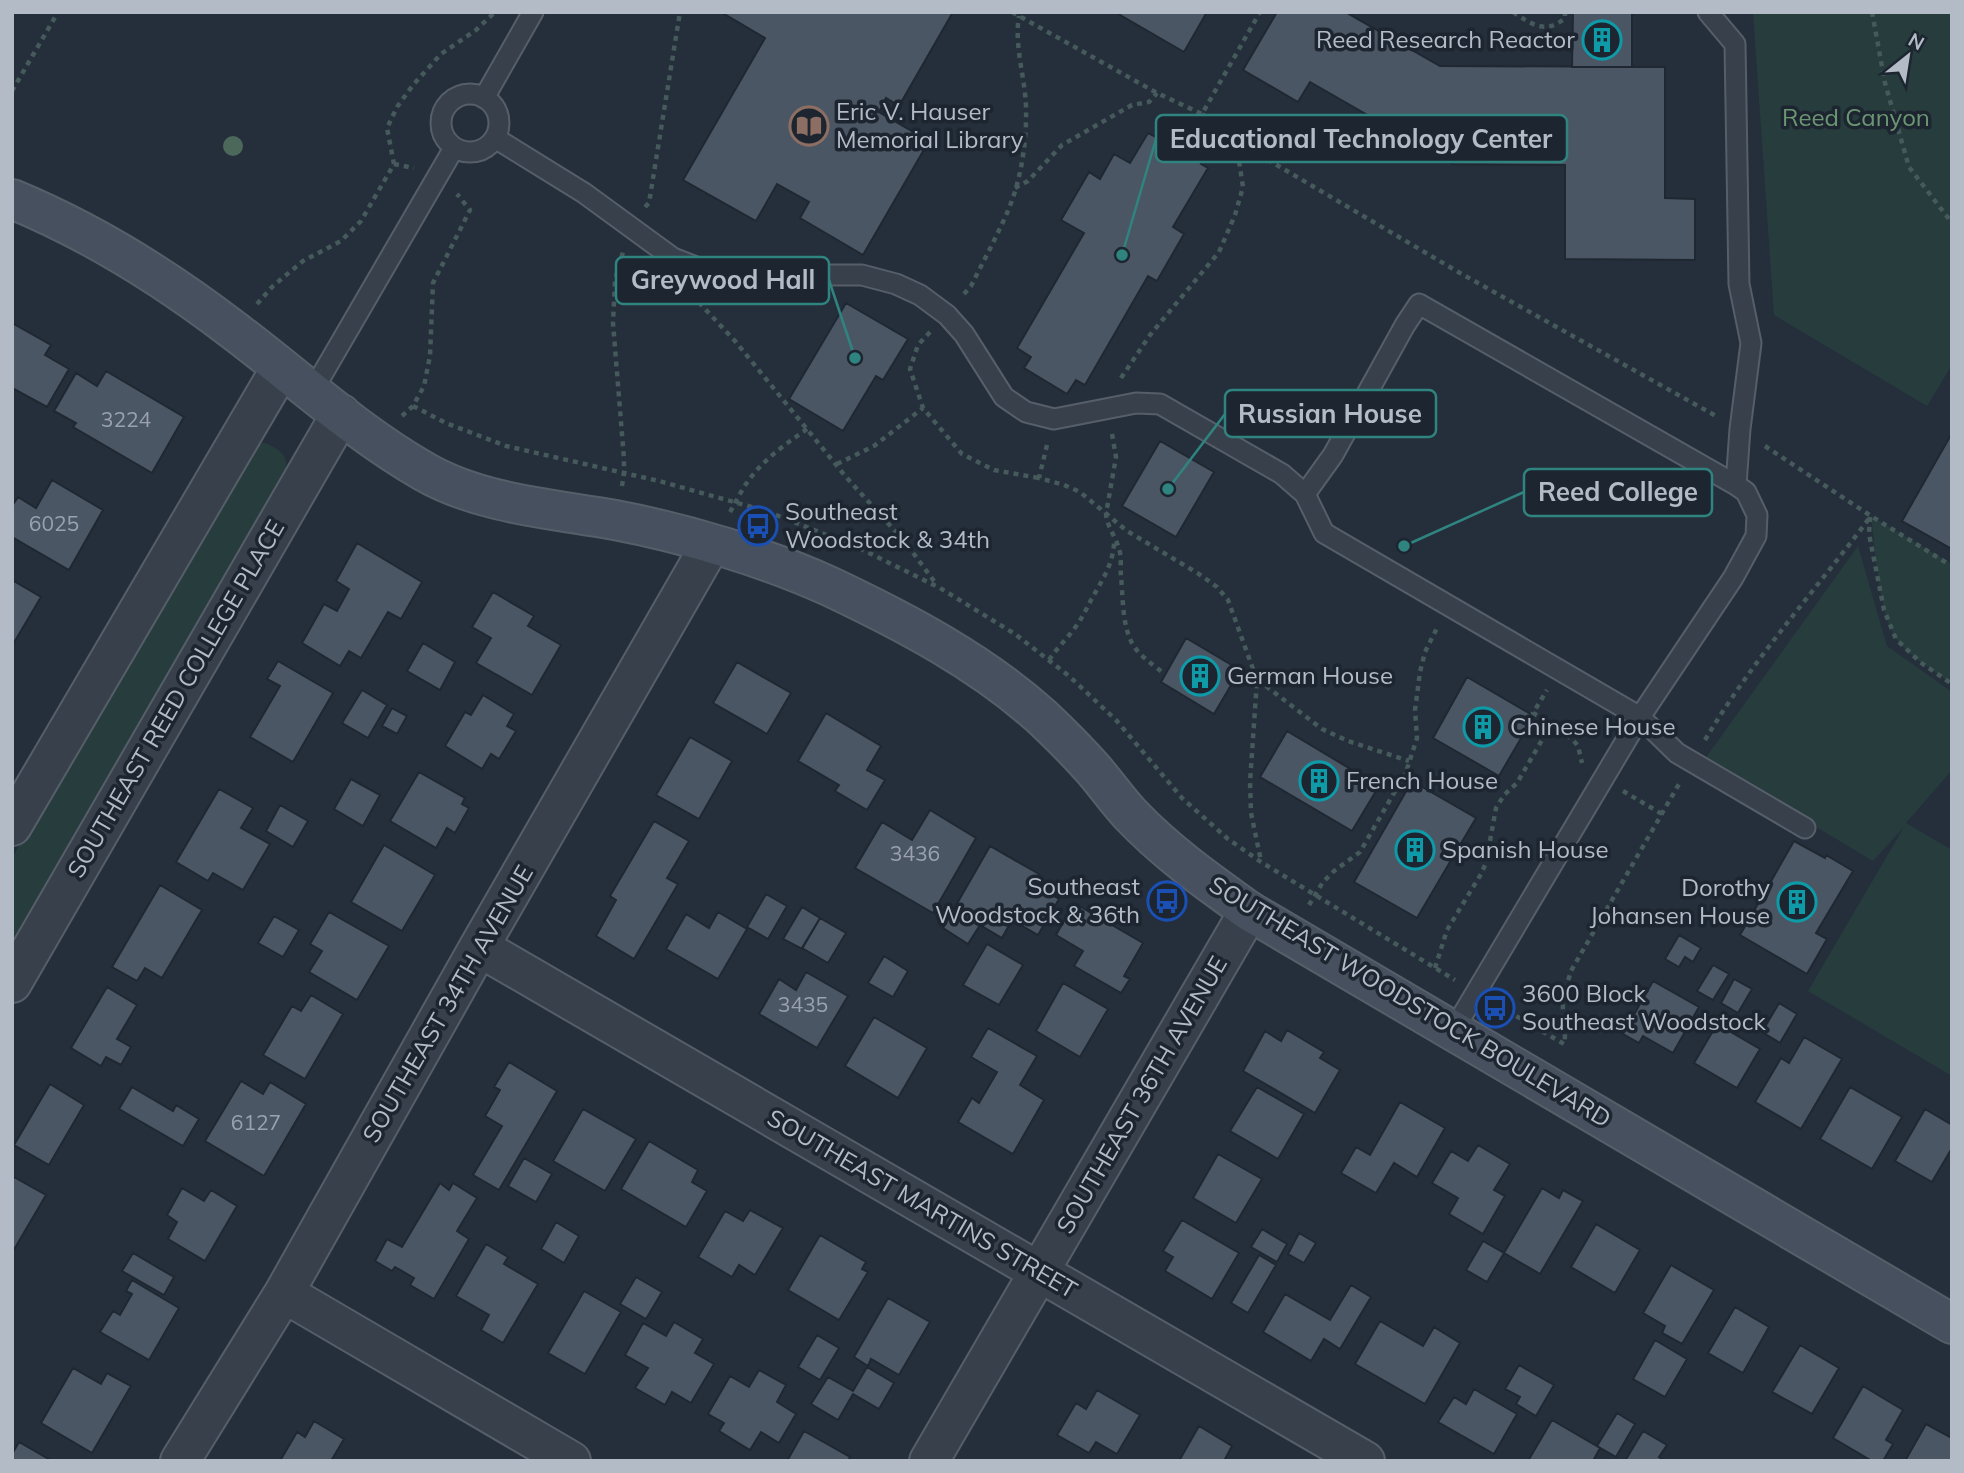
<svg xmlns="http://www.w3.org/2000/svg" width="1964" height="1473" font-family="Mulish,sans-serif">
<rect width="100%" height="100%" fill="#242f3b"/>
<path fill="#273c3d" d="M1753 12H1952V365L1927 406 1774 315Z
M265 443C281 449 290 457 285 475L12 949V858L246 452 254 444Z
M1871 516 1952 564V684C1934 671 1909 657 1896 639 1879 614 1875 548 1871 516Z
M1858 546 1887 646 1952 692V770L1906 823 1952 850V1076L1808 991 1904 827 1873 861 1704 760Z"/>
<path fill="#4a5663" stroke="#1f2832" stroke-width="2" d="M721 12H953L899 106 886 98 879 112 929 141 863 255 800 218 809 202 777 184 756 221 683 180 765 38Z
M1115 12H1207L1184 52Z
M1277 12H1350L1349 14 1440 66 1665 67V198L1695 199V260L1565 259V165L1453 164 1310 82 1298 102 1243 70Z
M1573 12H1632V67H1572Z
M1168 120 1212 146 1201 164 1208 168 1173 227 1184 234 1157 281 1148 276 1085 385 1076 380 1067 394 1024 368 1031 357 1017 348 1084 233 1061 220 1089 172 1100 179 1114 154 1130 163 1148 133 1158 138Z
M846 303 908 339 883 380 876 376 843 431 789 399Z
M12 323 51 345 45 355 69 369 47 407 12 388Z
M106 371 184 417 152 473 73 427 76 423 54 411 76 373 97 386Z
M1952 433V549L1902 521Z
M1160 441 1214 472 1176 537 1122 506Z
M52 480 103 510 69 570 12 537V506L18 497 36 508Z
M357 543 422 582 401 619 388 612 361 658 349 651 340 666 302 643 324 604 337 611 349 589 336 581Z
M12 580 41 597 12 646Z
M493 592 534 616 528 626 561 645 532 695 476 663 491 638 472 627Z
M1186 638 1240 670 1214 714 1161 682Z
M423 643 455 662 440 690 407 671Z
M278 661 333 693 293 762 250 737 280 686 267 679Z
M737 662 791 693 767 734 713 703Z
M1467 677 1534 716 1499 776 1433 738Z
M362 690 387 705 368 738 342 723Z
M483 695 514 714 507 726 516 731 499 759 491 754 482 769 445 746 465 712 471 715Z
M392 708 407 716 397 734 382 726Z
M826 713 881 746 867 770 885 780 867 810 835 791 839 785 798 761Z
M1287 731 1379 786 1352 831 1260 777Z
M690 737 732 761 699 819 656 795Z
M419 772 465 798 462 804 469 808 455 833 447 828 436 848 390 821Z
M351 779 380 795 363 826 334 809Z
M1412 781 1476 818 1417 918 1354 882Z
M219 789 253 808 241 828 270 844 243 890 213 873 208 881 176 862Z
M280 805 308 821 293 847 266 831Z
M930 810 976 838 933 913 855 868 882 822 912 840Z
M654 821 689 841 667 878 678 884 634 959 596 936 616 900 610 896Z
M1794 841 1825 858 1826 855 1853 871 1816 933 1827 939 1807 974 1740 935Z
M384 845 435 875 402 931 351 902Z
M990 846 1039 874 1033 884 1059 899 1038 935 1012 920 1002 938 980 925 968 944 943 928Z
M160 885 202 910 162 978 145 968 137 981 112 967Z
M766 894 787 906 768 939 747 927Z
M1074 903 1143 943 1124 976 1130 979 1121 993 1074 966 1083 951 1056 935Z
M802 907 820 918 802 949 783 939Z
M329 912 389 946 357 1000 309 972 322 951 310 944Z
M718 912 747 929 718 979 666 949 686 914 709 928Z
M274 916 299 930 283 957 258 943Z
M820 918 846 933 828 963 802 948Z
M1679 935 1701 948 1693 962 1685 957 1679 967 1665 959Z
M987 944 1023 965 999 1005 963 985Z
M884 956 908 971 893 997 868 983Z
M1713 965 1729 974 1713 1000 1697 991Z
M806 972 848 996 817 1048 759 1014 779 979 796 990Z
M1734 979 1752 989 1738 1013 1721 1003Z
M1653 981 1699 1007 1673 1053 1643 1036 1639 1043 1623 1034Z
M1063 983 1108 1009 1080 1057 1036 1031Z
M107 987 137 1005 117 1039 131 1047 121 1065 106 1057 101 1066 71 1048Z
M311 995 343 1014 305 1079 263 1055 292 1006 301 1011Z
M1779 1003 1797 1014 1780 1043 1762 1032Z
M874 1017 927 1048 898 1098 845 1066Z
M1717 1024 1760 1049 1737 1088 1694 1063Z
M988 1028 1037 1056 1020 1085 1044 1100 1013 1154 958 1122 972 1098 979 1103 997 1072 971 1057Z
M1287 1030 1324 1052 1320 1058 1340 1070 1315 1113 1243 1071 1265 1031 1281 1041Z
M1804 1037 1842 1059 1801 1129 1755 1102 1781 1058 1789 1063Z
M509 1062 557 1091 499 1190 473 1175 502 1126 485 1116 500 1090 494 1087Z
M241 1081 263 1094 270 1082 306 1104 264 1176 205 1141Z
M50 1084 84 1105 49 1165 14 1145Z
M132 1087 173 1111 176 1105 199 1119 183 1146 119 1109Z
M1257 1087 1304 1114 1278 1159 1230 1131Z
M1850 1087 1902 1117 1872 1169 1820 1139Z
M1400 1102 1445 1128 1417 1177 1394 1163 1376 1193 1341 1173 1356 1147 1370 1155Z
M583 1109 636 1139 605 1191 553 1161Z
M1925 1109 1952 1125V1148L1932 1182 1895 1161Z
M649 1141 698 1170 692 1182 707 1191 686 1227 621 1189Z
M1478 1145 1510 1164 1494 1190 1505 1196 1483 1234 1449 1214 1458 1198 1432 1183 1451 1151 1468 1161Z
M1218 1154 1262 1179 1236 1223 1193 1198Z
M524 1158 552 1174 536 1202 508 1186Z
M12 1176 46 1195 12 1253Z
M440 1183 449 1190 453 1183 477 1198 457 1231 469 1239 434 1299 410 1285 414 1278 395 1267 392 1271 375 1261 387 1239 402 1247Z
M182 1188 204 1201 211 1190 237 1206 205 1261 168 1239 177 1222 167 1215Z
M1542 1188 1559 1198 1563 1190 1583 1201 1540 1274 1504 1253 1487 1282 1466 1270 1483 1241 1504 1253Z
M750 1210 783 1228 755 1275 739 1265 732 1277 698 1257 725 1211 743 1221Z
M1182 1220 1239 1253 1212 1299 1165 1271 1173 1257 1163 1251Z
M556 1222 579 1236 564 1263 541 1249Z
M1596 1224 1640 1250 1615 1293 1571 1267Z
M1262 1229 1287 1244 1277 1262 1251 1247Z
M1299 1233 1316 1243 1304 1263 1288 1254Z
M820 1235 866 1262 862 1269 868 1272 839 1320 788 1290Z
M486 1244 508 1257 504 1264 538 1284 503 1343 481 1330 489 1315 456 1296Z
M133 1253 174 1277 164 1295 122 1271Z
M1259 1255 1276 1265 1248 1313 1231 1303Z
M1671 1265 1714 1290 1682 1344 1662 1333 1665 1326 1643 1313Z
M636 1277 662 1292 646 1319 620 1304Z
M132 1280 179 1308 149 1360 100 1332 113 1311 120 1315 132 1294 126 1291Z
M1351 1285 1371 1297 1340 1349 1324 1339 1311 1361 1263 1332 1285 1294 1330 1320Z
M584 1291 621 1312 585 1374 548 1353Z
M888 1298 930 1322 899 1375 871 1359 868 1366 854 1357Z
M1735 1307 1769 1327 1743 1373 1708 1353Z
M1380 1321 1423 1346 1434 1327 1460 1343 1425 1404 1355 1364Z
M674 1322 703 1339 695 1353 714 1364 691 1403 672 1392 665 1405 635 1388 648 1368 625 1355 643 1323 666 1336Z
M817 1335 839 1348 820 1380 798 1367Z
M1655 1340 1687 1359 1665 1397 1633 1379Z
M1800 1345 1839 1368 1812 1414 1772 1392Z
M1519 1365 1554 1385 1536 1416 1516 1404 1520 1397 1505 1389Z
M867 1367 894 1383 879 1409 853 1394 838 1420 811 1404 828 1377 853 1391Z
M73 1368 101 1384 107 1373 131 1386 92 1453 41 1423Z
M759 1370 786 1385 777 1402 796 1414 779 1443 761 1432 750 1450 719 1431 724 1423 708 1414 730 1376 749 1387Z
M1863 1386 1903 1410 1886 1440 1893 1444 1883 1461H1872L1833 1438Z
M1474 1389 1517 1414 1494 1454 1438 1422 1454 1397 1466 1404Z
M1097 1390 1140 1415 1117 1454 1096 1442 1089 1453 1057 1435 1076 1403 1086 1409Z
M1617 1413 1635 1424 1616 1457 1597 1446Z
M1552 1420 1600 1448 1593 1461H1528Z
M314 1421 344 1439 331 1461H280L297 1432 305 1437Z
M1926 1424 1952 1438V1461H1905Z
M1199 1426 1232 1446 1224 1461H1179Z
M804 1431 850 1457 848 1461H787Z
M1643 1431 1667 1445 1659 1457 1665 1461H1625Z
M19 1442 52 1461H12V1454Z"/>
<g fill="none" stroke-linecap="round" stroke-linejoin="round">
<g stroke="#565e69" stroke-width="23">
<path id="service" d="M441 123a29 29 0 1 1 58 0a29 29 0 1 1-58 0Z
M484 98 533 12
M495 138 584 193 673 258 709 272 754 278 781 279 827 275H862L896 284 920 295 947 315 964 334 1004 397 1026 412 1054 419 1136 403 1160 404 1282 474 1305 494 1324 533 1640 717 1677 753 1805 828
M312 392 454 148
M1305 494 1333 455 1405 325 1419 304 1736 485
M1453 1031 1640 717 1733 578 1756 536 1757 515 1746 492 1736 485 1740 429 1751 343 1739 284 1735 44 1708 12"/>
</g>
<g stroke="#565e69" stroke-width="42">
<path id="minor" d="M12 826 281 368
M479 947 1365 1461
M12 983 341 414
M284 1293 571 1461
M180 1461 284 1293 479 947 711 544
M929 1461 1249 911"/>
</g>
<g stroke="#565e69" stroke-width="42">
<path id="secondary" d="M12 199C92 232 164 277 232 329 296 377 355 432 425 472 481 504 553 509 615 520 684 533 768 558 831 587 905 622 981 662 1042 717 1060 734 1077 751 1093 769 1106 784 1117 800 1130 814 1166 852 1207 881 1249 911L1952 1324"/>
</g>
<path stroke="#46595b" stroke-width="4.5" stroke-dasharray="5 5" stroke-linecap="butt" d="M1012 12 1157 93 1202 114 1260 12
M1513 12C1531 24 1546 35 1565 18V12
M1872 12 1885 83 1909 167 1952 223
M12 91 58 12
M1202 114 1236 141 1460 273 1716 416
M394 164 414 168
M1015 188 1028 181 1062 145 1132 105 1149 102 1157 93
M645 207 649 203 680 12
M617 271 640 268
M964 294 971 286C983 262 996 238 1007 213 1021 181 1027 142 1026 107 1025 76 1014 47 1019 16
M692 295 735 341 846 477 905 542 937 585
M257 304 273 286 303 261 341 241 361 221 394 164 387 128 397 107 413 85 441 54 476 30 495 12
M930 332 918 345 910 369 923 408 962 454 994 470 1039 478
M1121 378 1150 335 1219 252 1235 215 1243 187 1236 142
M413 406 446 423 506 446 659 481 766 511 857 547 940 588 1015 634 1069 676 1116 720 1182 798 1228 839 1261 862 1455 980
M402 416 413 406 424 386 430 356 433 283 470 210 457 194
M1112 434 1116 457 1106 514C1107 527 1116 537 1119 549 1122 557 1120 568 1121 576 1123 597 1122 622 1131 641 1136 653 1152 664 1162 672
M1047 445 1039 478 1064 485 1080 492 1127 531 1199 574 1217 587 1228 600 1257 680 1250 782 1251 813 1261 861
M1765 446 1871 516 1950 565
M837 464 874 446 923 408
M622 486 624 473V459L613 323 615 280 623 252
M730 512C735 504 739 495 744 487 760 462 783 446 807 429
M1870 517 1869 534 1884 610 1896 639 1920 662 1952 684
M1049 660C1057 648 1066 640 1074 629 1081 620 1086 610 1091 600 1101 582 1113 565 1114 543
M1258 680 1322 729 1348 741 1409 761
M1550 723 1573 740 1578 746 1582 763
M1705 740C1753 659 1815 591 1871 516
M1623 791 1662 814
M1309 905 1323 882 1334 871 1360 852 1406 772 1417 738 1415 710 1420 672 1425 652 1437 628
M1435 968 1447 930 1481 874 1486 863 1496 808 1504 795 1517 783 1542 740 1550 723 1533 713 1547 690
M1499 1006 1564 1044C1567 1031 1562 1017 1563 1004 1563 993 1568 982 1571 971L1679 784"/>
<use href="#service" stroke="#38404b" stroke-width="19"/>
<use href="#minor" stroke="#38404b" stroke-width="38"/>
<use href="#secondary" stroke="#46505e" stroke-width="38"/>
</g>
<circle fill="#4b685a" cx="233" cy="146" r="10"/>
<defs>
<g id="building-ring" transform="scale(2.0125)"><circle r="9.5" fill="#1d2630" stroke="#0f9aa8" stroke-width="1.5"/><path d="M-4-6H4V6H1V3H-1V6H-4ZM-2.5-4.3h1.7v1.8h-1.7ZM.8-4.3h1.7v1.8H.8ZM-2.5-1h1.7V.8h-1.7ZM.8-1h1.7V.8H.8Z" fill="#0f9aa8"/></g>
<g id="library-ring" transform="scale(2.0125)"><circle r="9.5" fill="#1d2630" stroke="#8d6e63" stroke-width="1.5"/><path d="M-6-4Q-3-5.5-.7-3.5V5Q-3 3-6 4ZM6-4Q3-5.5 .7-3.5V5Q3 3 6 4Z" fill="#8d6e63"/></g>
<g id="bus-ring" transform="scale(2.0125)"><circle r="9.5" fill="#1d2630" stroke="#1a4fb4" stroke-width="1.5"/><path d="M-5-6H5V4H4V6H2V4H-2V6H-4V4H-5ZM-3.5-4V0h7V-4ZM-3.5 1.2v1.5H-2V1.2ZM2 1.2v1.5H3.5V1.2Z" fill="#1a4fb4"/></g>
</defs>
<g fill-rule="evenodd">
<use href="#building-ring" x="1602" y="40"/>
<use href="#library-ring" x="809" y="126"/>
<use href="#bus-ring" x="758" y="526"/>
<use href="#building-ring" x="1200" y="676"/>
<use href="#building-ring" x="1483" y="727"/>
<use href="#building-ring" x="1319" y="781"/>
<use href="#building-ring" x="1415" y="850"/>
<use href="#bus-ring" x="1167" y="901"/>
<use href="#building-ring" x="1797" y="902"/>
<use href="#bus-ring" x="1495" y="1008"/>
</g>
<g text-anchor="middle" stroke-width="7" stroke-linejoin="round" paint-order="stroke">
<g font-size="21" fill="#99a2ae">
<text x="126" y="427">3224</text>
<text x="54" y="531">6025</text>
<text x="915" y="861">3436</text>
<text x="803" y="1012">3435</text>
<text x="256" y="1130">6127</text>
</g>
<g font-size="24" fill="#b3bbc7" stroke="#1d2630" text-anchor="start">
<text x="1575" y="48" text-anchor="end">Reed Research Reactor</text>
<text x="836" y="120">Eric V. Hauser<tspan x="836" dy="28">Memorial Library</tspan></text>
<text x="785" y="520">Southeast<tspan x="785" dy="28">Woodstock &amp; 34th</tspan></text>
<text x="1227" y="684">German House</text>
<text x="1510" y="735">Chinese House</text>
<text x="1346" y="789">French House</text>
<text x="1442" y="858">Spanish House</text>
<text x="1140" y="895" text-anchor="end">Southeast<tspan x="1140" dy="28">Woodstock &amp; 36th</tspan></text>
<text x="1770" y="896" text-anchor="end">Dorothy<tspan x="1770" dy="28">Johansen House</tspan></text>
<text x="1522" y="1002">3600 Block<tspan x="1522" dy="28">Southeast Woodstock</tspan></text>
</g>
<g font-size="24" fill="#6b9673" stroke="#1d2630">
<text x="1856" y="126">Reed Canyon</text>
</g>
<g font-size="24" fill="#b3bbc7" stroke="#1d2630">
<text transform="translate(176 699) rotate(-60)" y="8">SOUTHEAST REED COLLEGE PLACE</text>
<text transform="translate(1410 1002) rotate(31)" y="8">SOUTHEAST WOODSTOCK BOULEVARD</text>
<text transform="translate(448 1004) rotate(-60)" y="8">SOUTHEAST 34TH AVENUE</text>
<text transform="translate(1142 1095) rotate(-60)" y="8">SOUTHEAST 36TH AVENUE</text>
<text transform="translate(922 1204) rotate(30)" y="8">SOUTHEAST MARTINS STREET</text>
</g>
</g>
<path fill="none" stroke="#308480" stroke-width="2.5" d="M1122 255L1156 139M855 358L829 280M1168 489L1225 414M1404 546L1524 492"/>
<g fill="#308480" stroke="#1d2630" stroke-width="2.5">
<circle cx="1122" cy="255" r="7"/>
<circle cx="855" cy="358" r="7"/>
<circle cx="1168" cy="489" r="7"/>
<circle cx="1404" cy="546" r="7"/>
</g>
<g fill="#1d2630" stroke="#308480" stroke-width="2.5">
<rect x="1156" y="115" width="411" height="47" rx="7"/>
<rect x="616" y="257" width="213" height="47" rx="7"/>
<rect x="1225" y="390" width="211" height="47" rx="7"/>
<rect x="1524" y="469" width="188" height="47" rx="7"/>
</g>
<g font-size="26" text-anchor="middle" font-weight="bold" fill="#b3bbc7">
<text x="1361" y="148">Educational Technology Center</text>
<text x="723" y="289">Greywood Hall</text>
<text x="1330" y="423">Russian House</text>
<text x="1618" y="501">Reed College</text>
</g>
<rect width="1964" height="1473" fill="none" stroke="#b3bbc7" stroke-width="28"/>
<g transform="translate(1908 56) rotate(30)" stroke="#1d2630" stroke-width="5" paint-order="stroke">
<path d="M0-5L12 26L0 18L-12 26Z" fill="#b3bbc7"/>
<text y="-10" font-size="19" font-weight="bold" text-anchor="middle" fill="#b3bbc7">N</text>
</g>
</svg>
